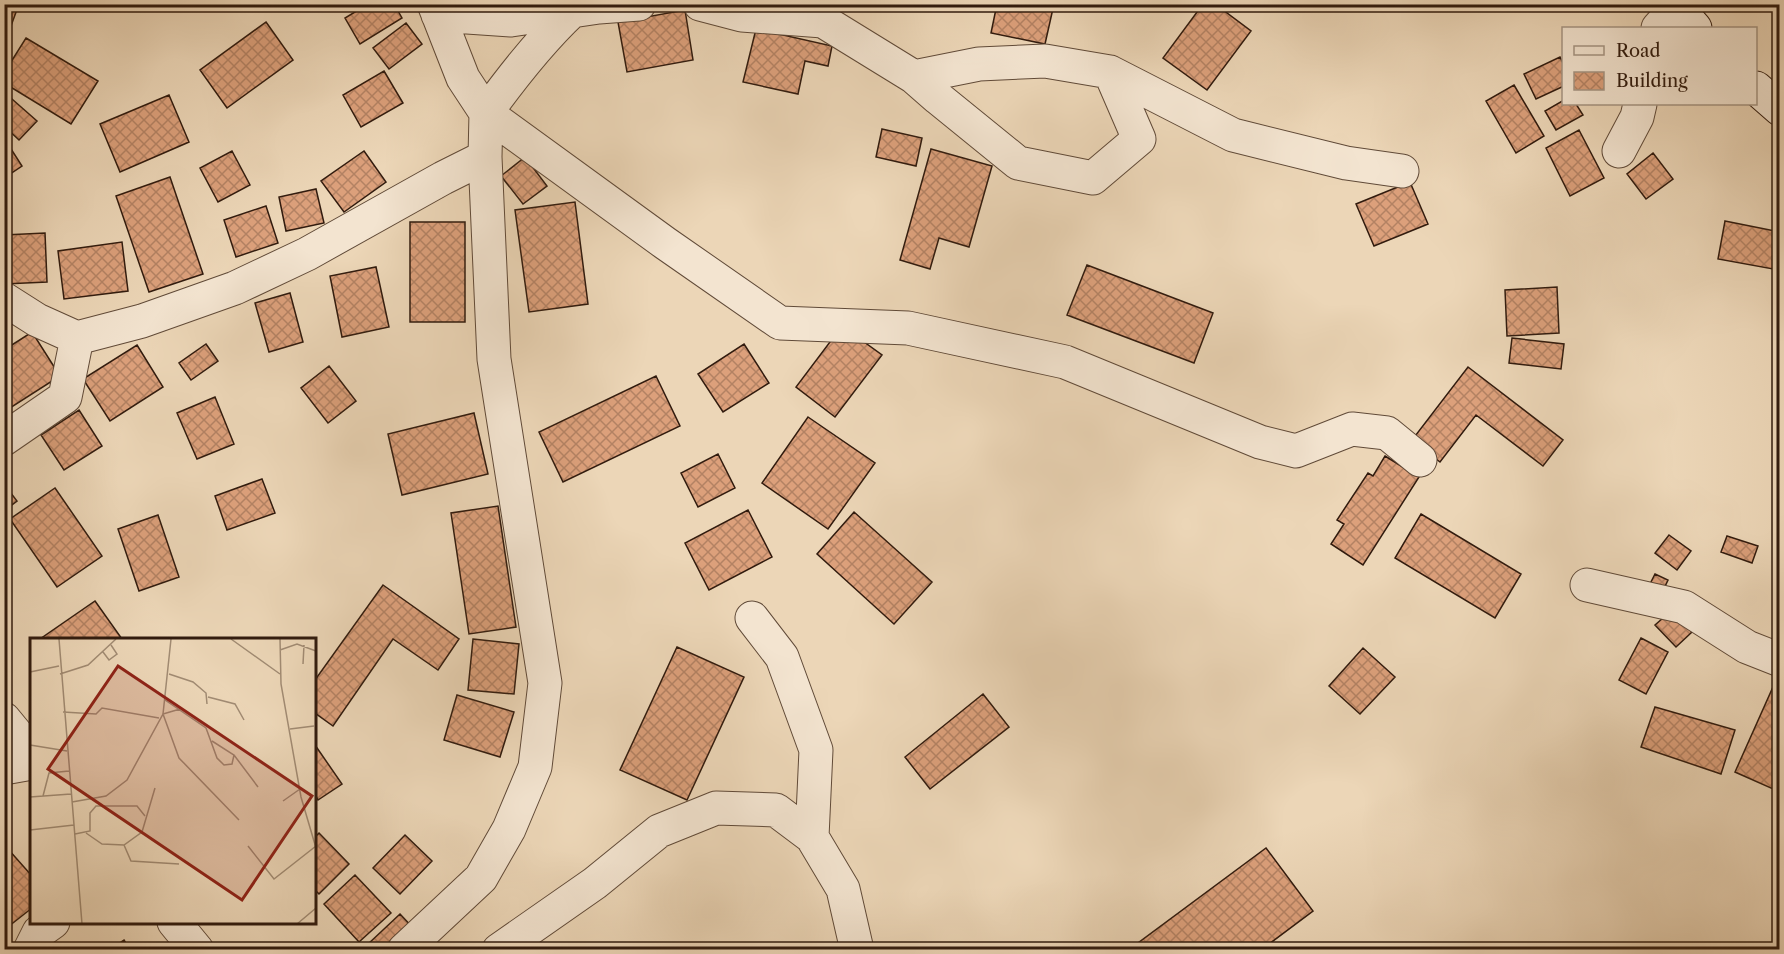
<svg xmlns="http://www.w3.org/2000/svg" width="1784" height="954" font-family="'Libre Caslon Text',serif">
<defs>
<pattern id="building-cross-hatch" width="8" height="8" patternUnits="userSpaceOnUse" patternTransform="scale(1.5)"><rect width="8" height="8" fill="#dca07b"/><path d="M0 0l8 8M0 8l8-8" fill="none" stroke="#b38263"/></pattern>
</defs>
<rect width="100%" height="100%" fill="#ecd6b7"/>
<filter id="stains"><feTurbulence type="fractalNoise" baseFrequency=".00333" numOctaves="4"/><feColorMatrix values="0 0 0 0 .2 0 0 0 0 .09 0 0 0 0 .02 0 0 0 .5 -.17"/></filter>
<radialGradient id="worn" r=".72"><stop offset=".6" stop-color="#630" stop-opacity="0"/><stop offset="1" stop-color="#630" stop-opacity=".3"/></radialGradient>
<path fill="url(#building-cross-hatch)" stroke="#311b0e" stroke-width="1.5" d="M4 4H19L4 45Z
M368 4H394L402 18 360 44 345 18Z
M997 4H1054L1045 44 991 33Z
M1203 4H1215L1251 31 1207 90 1163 58Z
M685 10 693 60 627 72 618 22Z
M266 22 293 60 227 108 200 70Z
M406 23 422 44 389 69 373 48Z
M756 29 832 46 828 66 805 61 798 94 743 82Z
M26 38 98 81 71 124 4 83V73Z
M1560 57 1564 65V86L1536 99 1524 74Z
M384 71 403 103 361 127 343 95Z
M1514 85 1544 136 1516 153 1486 101Z
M4 92 37 121 19 140 4 126Z
M169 95 189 142 120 172 100 124Z
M1564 100V104H1576L1583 115 1556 130 1545 111Z
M882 129 922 138 916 166 876 157Z
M1579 130 1604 178 1570 196 1546 148Z
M4 138 22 166 4 178Z
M931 149 992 166 969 247 939 238 930 269 900 260Z
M232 151 250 185 218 202 200 168Z
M364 151 386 182 344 212 321 181Z
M1653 153 1673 179 1646 199 1627 174Z
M525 157 547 186 523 204 501 176Z
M170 177 203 274 149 292 116 196Z
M1410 182 1428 224 1374 246 1356 204Z
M316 189 324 223 286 231 279 197Z
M575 202 588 304 529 312 515 210Z
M266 206 278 243 236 257 224 220Z
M1725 221 1780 232 1773 269 1718 259Z
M410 222H465V322H410Z
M45 233 47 282 4 284V235Z
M122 242 128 291 64 299 58 251Z
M1087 265 1213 313 1194 363 1067 315Z
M376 267 389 327 342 337 330 276Z
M1557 287 1559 333 1507 336 1505 290Z
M290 293 303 342 269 352 255 303Z
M842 326 882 355 835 417 796 387Z
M32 332 60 376 10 408 4 399V350Z
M1512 338 1564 344 1561 369 1509 363Z
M206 344 218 361 191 380 179 363Z
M744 344 769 383 723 412 698 374Z
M137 345 163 387 110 421 83 379Z
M329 366 356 401 328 423 301 388Z
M1468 367 1563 440 1543 466 1476 415 1440 462 1412 440Z
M656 376 680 426 563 482 539 432Z
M215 397 234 444 197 459 177 413Z
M79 410 102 446 64 470 41 435Z
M474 413 488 474 402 495 388 434Z
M808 417 875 463 828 529 762 483Z
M718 454 735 488 698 507 681 473Z
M1385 456 1419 477 1363 565 1331 544 1344 524 1337 520 1368 473 1373 476Z
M262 479 275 513 227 530 215 496Z
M4 484 17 501 4 511Z
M55 488 102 556 57 587 10 519Z
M498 506 516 627 469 634 451 513Z
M748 510 772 557 709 590 685 543Z
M854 512 932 582 894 624 817 554Z
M1421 514 1521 574 1495 618 1395 558Z
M158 515 179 577 139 591 118 529Z
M1669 535 1691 551 1677 570 1655 553Z
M1727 536 1758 546 1752 563 1721 552Z
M1655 574 1668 580 1659 599 1646 592Z
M383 585 459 639 438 670 393 639 333 726 315 713V680Z
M95 601 122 639H40Z
M1671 611 1692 632 1676 647 1655 625Z
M1641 638 1668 652 1646 694 1619 680Z
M473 639 519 644 514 694 468 690Z
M677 647 744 677 687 800 620 770Z
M1363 648 1395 677 1360 714 1329 686Z
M1777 678 1780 679V792L1735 772Z
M983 694 1009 727 930 789 905 757Z
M457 695 514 712 500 757 444 740Z
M1655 707 1735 730 1721 774 1641 747Z
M315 745 342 784 318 800 315 795Z
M319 833 349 864 319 894 315 890V837Z
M405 835 432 861 400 894 373 868Z
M1266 848 1313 911 1261 950H1143L1138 943Z
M8 849 32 876V908L4 930V852Z
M355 875 391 913 359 942 324 904Z
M400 914 414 929 392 950H372L367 945Z
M124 940 130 950H109Z"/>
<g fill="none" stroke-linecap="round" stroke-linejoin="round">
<g stroke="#604a38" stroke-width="35">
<path id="street" d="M700 4 742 15 823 21 914 77 938 98 1018 163 1093 178 1139 139 1110 72 1045 61 979 64 914 77
M572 11C539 42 512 77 486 113L665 243 780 323 908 328 1065 362 1260 442 1296 451 1352 429 1387 433 1420 460
M438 15 511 20 599 7 639 4
M1658 28 1676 8
M1110 72 1233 135 1346 163 1402 171
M1619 151 1637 117 1640 104
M4 299 37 320 77 338
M4 439 65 397 77 338 142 321 235 288 307 254 443 178 485 157
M1587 585 1684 607 1747 647 1780 660
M752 618 782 657 816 750 812 837
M4 719 32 753
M4 768 32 763
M174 922 197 950
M30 950 39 932 53 922
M404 950 481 878 509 829 535 767 545 683 494 359 485 157 486 113 463 78 434 4
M499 950 595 883 659 831 716 808 776 810 812 837 843 889 857 950"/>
</g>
<g stroke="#311b0e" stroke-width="35">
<path id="secondary" d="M1674 4 1695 28
M1756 88 1780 109"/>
</g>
<use href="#street" stroke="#f3e4d0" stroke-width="33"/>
<use href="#secondary" stroke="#f3e4d0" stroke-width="33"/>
</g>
<g transform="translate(30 638)">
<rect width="286" height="286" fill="#ecd6b7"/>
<path fill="none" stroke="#a18b73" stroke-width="1.5" d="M29 1 52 286M201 1 250 36M250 1 251 46 271 159 286 210M250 12 267 6 286 13M73 14 79 22 87 16 81 7M273 26 274 7M0 34 29 28M30 36 58 27 86 1M139 36 163 44 176 55 177 66M178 59 205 66 214 82M135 62 176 90 187 120 194 127 202 126 204 117 182 103M150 71 133 76 149 120 209 182M33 74 66 76 72 70 129 80M260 91 284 88M0 107 37 113M204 117 228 149M13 158 19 135 39 133M0 159 41 156M253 163 270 151M42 164 76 158 97 142 133 76 141 1M0 192 44 187M56 195 72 206 94 207 112 194 125 150M45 196 60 193V175L66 168H107L115 178M94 207 101 223 149 226M218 208 244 241 286 208M267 286 286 270"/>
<path fill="#8f2418" fill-opacity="0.15" stroke="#8f2418" stroke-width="3" d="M88 28 282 158 212 262 18 131Z"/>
<rect width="286" height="286" fill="none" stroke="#311b0e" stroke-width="3"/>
</g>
<rect width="1784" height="954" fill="none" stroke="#ecd6b7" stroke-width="24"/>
<rect x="6" y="6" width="1772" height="942" fill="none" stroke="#311b0e" stroke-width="3"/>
<rect x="12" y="12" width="1760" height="930" fill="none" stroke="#311b0e" stroke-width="1.5"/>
<rect x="1562" y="27" width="195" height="78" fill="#f3e4d0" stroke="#a59482" stroke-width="1.5"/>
<rect x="1574" y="46" width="30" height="9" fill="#f3e4d0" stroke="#a59482" stroke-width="1.5"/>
<text x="1616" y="57" font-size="18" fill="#311b0e">Road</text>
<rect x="1574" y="72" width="30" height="18" fill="url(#building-cross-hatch)" stroke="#a59482" stroke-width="1.5"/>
<text x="1616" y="87" font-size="18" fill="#311b0e">Building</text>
<rect width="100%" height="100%" filter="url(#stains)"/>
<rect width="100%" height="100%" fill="url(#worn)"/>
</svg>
